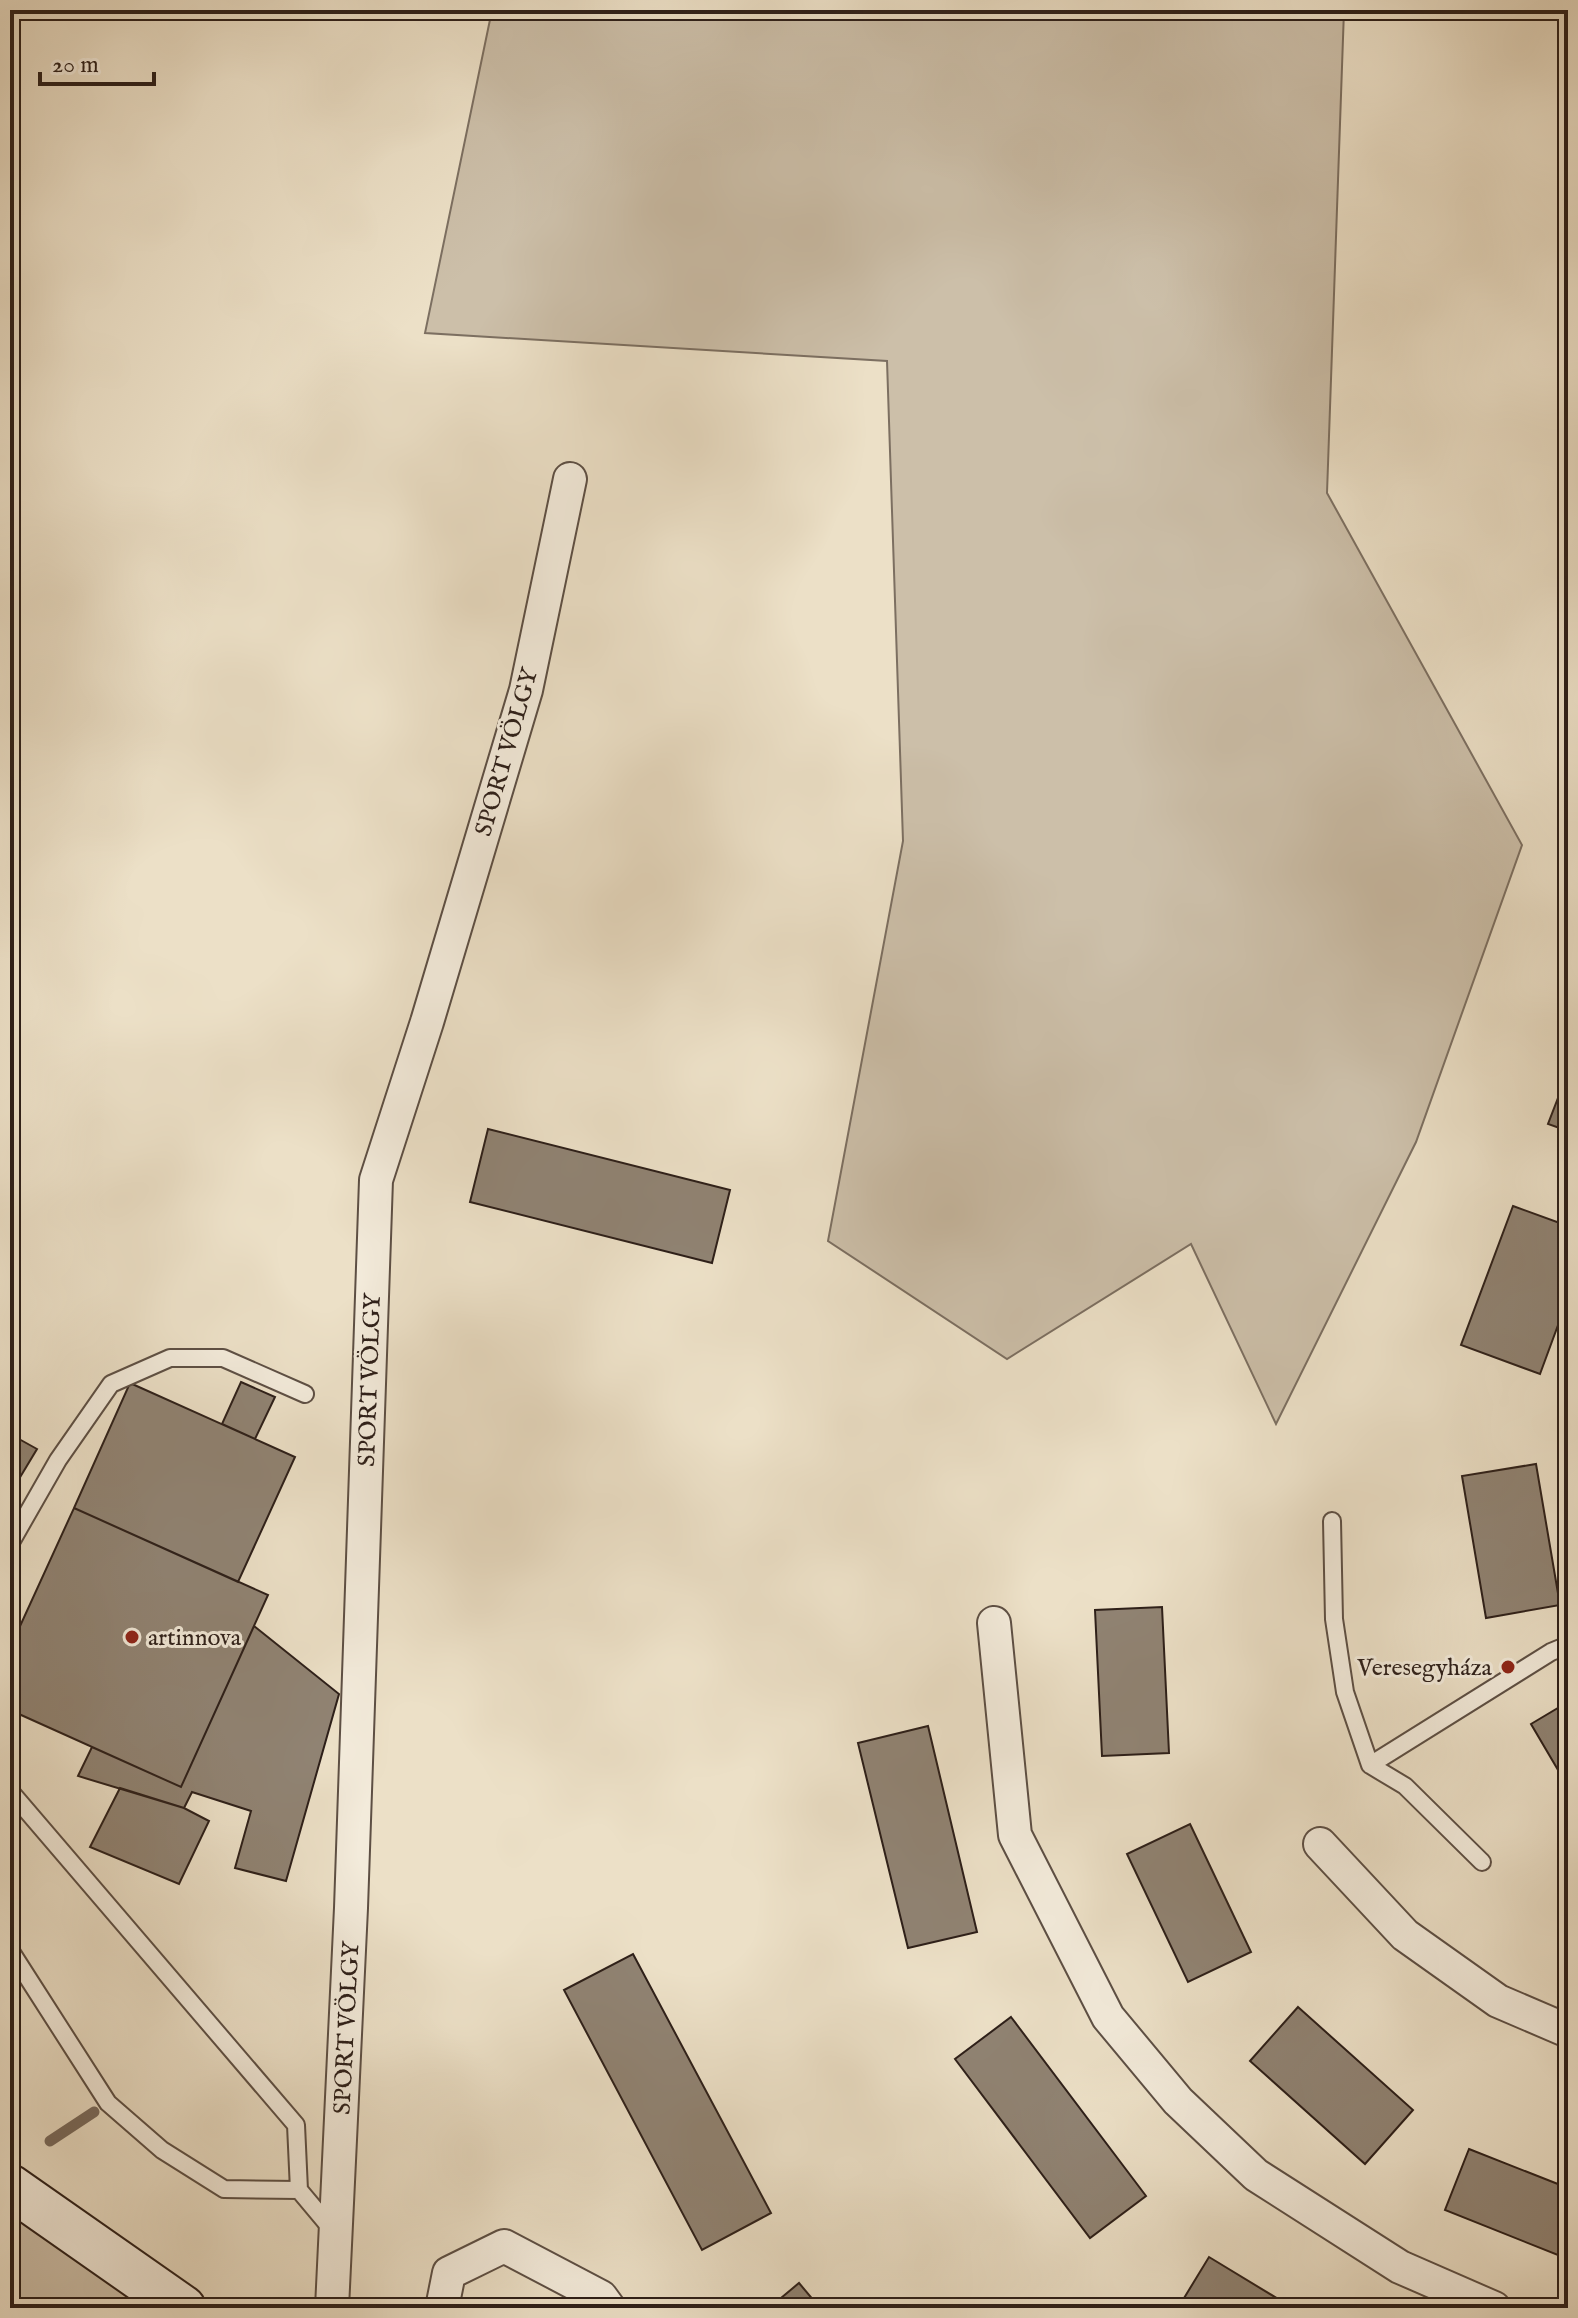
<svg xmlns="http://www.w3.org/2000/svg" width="1578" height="2318" font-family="'IM FELL English',serif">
<rect width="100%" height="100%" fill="#ece0c7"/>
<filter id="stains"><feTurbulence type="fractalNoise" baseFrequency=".0025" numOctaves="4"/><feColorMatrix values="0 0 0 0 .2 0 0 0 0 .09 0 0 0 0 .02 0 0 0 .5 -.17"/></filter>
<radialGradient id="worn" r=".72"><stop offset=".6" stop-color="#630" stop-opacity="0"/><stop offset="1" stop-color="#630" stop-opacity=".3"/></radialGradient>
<path fill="#ccbfa9" stroke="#7c6f61" stroke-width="2" d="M492 10H1344L1327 493 1522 845 1416 1142 1276 1424 1191 1244 1007 1359 828 1241 903 841 887 361 425 333Z
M10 2187 183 2308H10Z"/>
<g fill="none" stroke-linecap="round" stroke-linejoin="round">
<path stroke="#796b5e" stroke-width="11" d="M50 2141 94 2112"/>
</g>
<path fill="#908373" stroke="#2d1f19" stroke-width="2" d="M1568 1072V1131L1548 1124Z
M488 1129 730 1190 712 1263 470 1202Z
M1513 1206 1568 1226V1298L1540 1374 1461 1345Z
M241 1382 275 1397 255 1439 222 1424Z
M130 1383 295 1457 238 1582 74 1508Z
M10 1434 37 1449 10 1494Z
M1536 1464 1560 1605 1486 1618 1462 1476Z
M74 1508 268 1595 181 1787 10 1710V1648Z
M1162 1607 1169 1753 1102 1756 1095 1610Z
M254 1626 339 1694 286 1881 235 1868 251 1811 192 1792 184 1808 78 1776 92 1747 181 1787Z
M1568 1702V1787L1531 1724Z
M928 1726 977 1932 908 1948 858 1743Z
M120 1788 184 1808 209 1821 179 1884 90 1847Z
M1190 1824 1251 1952 1188 1982 1127 1854Z
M633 1954 771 2213 702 2250 564 1990Z
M1298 2007 1413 2110 1365 2164 1250 2061Z
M1011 2017 1146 2196 1090 2238 955 2059Z
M1469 2149 1568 2188V2259L1445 2210Z
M1209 2257 1293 2308H1178Z
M799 2283 820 2308H769Z"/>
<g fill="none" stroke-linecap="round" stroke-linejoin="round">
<g stroke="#5d4f44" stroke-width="20">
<path id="service" d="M1332 1521 1334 1619 1345 1692 1370 1765 1405 1786 1482 1862
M10 1544 58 1460 111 1384 170 1358H223L305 1394
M1370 1765 1551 1652 1568 1645
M10 1791 296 2125 299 2190 335 2233
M10 1950 108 2103 162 2150 224 2189 299 2190"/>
</g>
<g stroke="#5d4f44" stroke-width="36">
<path id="minor" d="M994 1623 1015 1835 1108 2017 1178 2101 1256 2175 1400 2267 1494 2308
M1320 1844 1405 1935 1498 2001 1568 2031
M332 2308 351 1908 376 1180 427 1022 526 690 570 479
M442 2308 449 2273 504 2246 601 2297 609 2308"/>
</g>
<g stroke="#2d1f19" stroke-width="48">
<path id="secondary" d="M10 2187 183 2308"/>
</g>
<use href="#service" stroke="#f3ebdb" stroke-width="16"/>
<use href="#minor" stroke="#f3ebdb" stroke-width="32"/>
<use href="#secondary" stroke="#f3ebdb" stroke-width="44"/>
</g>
<g fill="#8f2418" stroke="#f3ebdb" stroke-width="3">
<circle cx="132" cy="1637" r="8"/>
<circle cx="1508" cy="1667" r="8"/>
</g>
<g text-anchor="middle" stroke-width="6" stroke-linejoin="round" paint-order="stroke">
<g font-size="24" fill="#2d1f19" stroke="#f3ebdb">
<text transform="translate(506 752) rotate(-74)" y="8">SPORT VÖLGY</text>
<text transform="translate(369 1380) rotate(-88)" y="8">SPORT VÖLGY</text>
<text transform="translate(346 2028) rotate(-87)" y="8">SPORT VÖLGY</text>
</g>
<g font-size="24" fill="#2d1f19" stroke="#f3ebdb" text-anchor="start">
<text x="148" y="1645">artinnova</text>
<text x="1492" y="1675" text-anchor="end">Veresegyháza</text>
</g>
</g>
<rect width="1578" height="2318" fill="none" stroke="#ece0c7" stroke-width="40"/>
<rect x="12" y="12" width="1554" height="2294" fill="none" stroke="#2d1f19" stroke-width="4"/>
<rect x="20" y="20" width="1538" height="2278" fill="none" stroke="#2d1f19" stroke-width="2"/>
<path d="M40 72v12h114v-12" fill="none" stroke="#2d1f19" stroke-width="4"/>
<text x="52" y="72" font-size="24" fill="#2d1f19" stroke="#f3ebdb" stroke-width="6" paint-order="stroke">20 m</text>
<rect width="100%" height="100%" filter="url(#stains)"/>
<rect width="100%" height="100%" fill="url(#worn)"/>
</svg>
